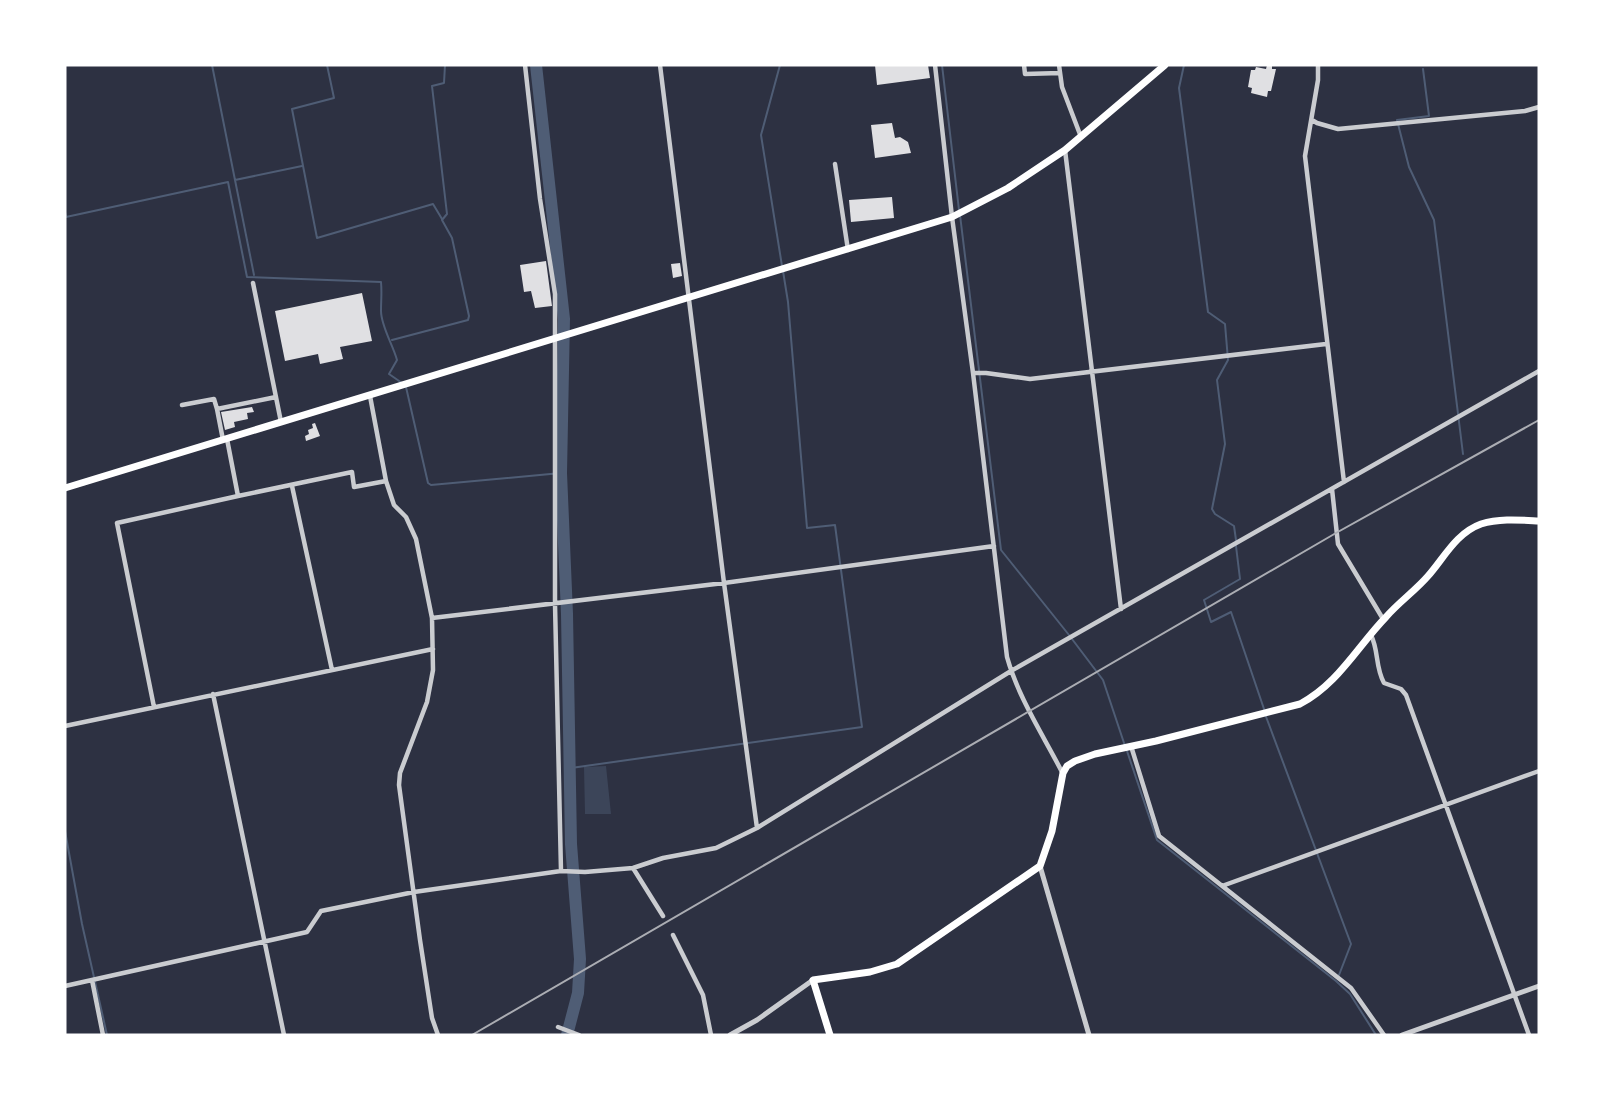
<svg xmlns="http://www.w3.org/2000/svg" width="1604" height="1100" font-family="Karla,sans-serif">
<rect width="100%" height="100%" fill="#2d3142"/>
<path fill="#3c4559" d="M606 766 611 814H585L584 767Z"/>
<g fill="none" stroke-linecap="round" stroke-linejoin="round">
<path stroke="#4f5d75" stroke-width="2" d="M212 65 235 180
M327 65 334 98 292 109 317 238 433 204 442 219
M780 65 761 135 782 266
M942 65 959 210
M1184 65 1179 88 1208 312 1225 324 1228 360 1217 380 1225 444 1212 509 1215 514 1234 526 1236 540
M1423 69 1429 116 1397 120 1409 167 1434 220 1463 454
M65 212 66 217 228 182 247 277 381 282C382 293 381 300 381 311 381 326 393 345 397 360L389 374 402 383
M960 215 1001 550 1069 635
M254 275 235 180 302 166
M392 340 468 320 469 316 452 238 442 220 447 214 432 86 444 83 445 65
M406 387 428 483 431 485 561 473
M1236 546 1240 579 1204 600 1211 622 1231 612 1264 709
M1072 639 1103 680 1125 746
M1265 714 1351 944 1339 975
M1127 751 1157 840 1336 981 1350 994 1376 1035
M571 768 862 727 835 525 807 528 788 302 783 271
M65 831 82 924 107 1035"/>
<path stroke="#4f5d75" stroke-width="12" d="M536 65 564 319 561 473 567 614 571 844 580 959 578 993 567 1035"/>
</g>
<path fill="#e0e0e3" d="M875 65H928L930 78 877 85Z
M1267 65H1272V69H1276L1271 91H1268L1267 97 1251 93 1252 88 1248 87 1251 70H1255L1256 67 1266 69Z
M892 123 895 138 900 137 908 142 911 153 875 158 871 125Z
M892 197 894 218 851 222 849 200Z
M546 261 552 306 535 308 531 291 524 292 520 265Z
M680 263 682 276 673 278 671 264Z
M362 293 372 341 340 347 343 359 320 364 318 354 285 361 275 311Z
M252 407 254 412 247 413 248 419 234 422 235 427 225 430 221 412Z
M315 423 320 436 306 441 305 436 309 434 308 430 313 428 312 424Z"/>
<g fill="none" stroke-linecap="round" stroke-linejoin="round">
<path stroke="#caccd0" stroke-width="4.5" d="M525 65 540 199 555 294V604L561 871
M660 65 724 583 757 828
M935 65 952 217 973 373 1007 657C1018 697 1043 735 1062 772
M1024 65 1025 74 1060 73
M1059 65 1062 87 1081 137
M1318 65V80L1305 156 1344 482
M1312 120 1317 123 1338 129 1525 111 1539 107
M1065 150 1121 609
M835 164 848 250
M253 283 281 422
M973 373H986L1030 379 1326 344
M370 396 386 481 394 505 406 517 416 539 432 618 433 670 427 702 400 773 399 785 420 940 432 1018 438 1035
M182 405 214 399 217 409
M227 439 238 496 352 472 354 487 386 481
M223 440 217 409 276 397
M292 486 332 670
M1332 489 1338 544 1383 619
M432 618 724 583 994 546
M1371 635C1379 651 1375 667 1384 683L1401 689 1406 695 1529 1035
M213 694 284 1035
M154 707 117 523 238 496
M65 726 433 649
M1131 746 1159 836 1351 988 1384 1035
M633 868 663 916
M1222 886 1539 771
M673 935 703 995 711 1035
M92 980 103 1035
M65 986 307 932 321 911 414 892 561 871 585 872 633 868 663 858 716 848 757 828 1011 671 1539 371
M558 1027 579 1035"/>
<path stroke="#caccd0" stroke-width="5" d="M1040 866 1089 1035
M730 1035 757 1020 813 980
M1402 1035 1539 986"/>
<path stroke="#fff" stroke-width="7" d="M830 1035 813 980 870 972 897 964 1040 866 1052 831 1063 773 1067 766 1075 761 1095 754 1156 741 1300 704C1338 684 1357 647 1386 617 1399 602 1415 591 1428 576 1444 558 1456 533 1481 524 1500 518 1520 520 1539 521"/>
<path stroke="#fff" stroke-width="7" d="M65 488 952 217 1008 188 1065 150 1165 65"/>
<path stroke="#abadb3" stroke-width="2" d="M472 1035 1336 533 1539 420"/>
</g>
<rect width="1604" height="1100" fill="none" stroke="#ffffff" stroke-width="133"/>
</svg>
